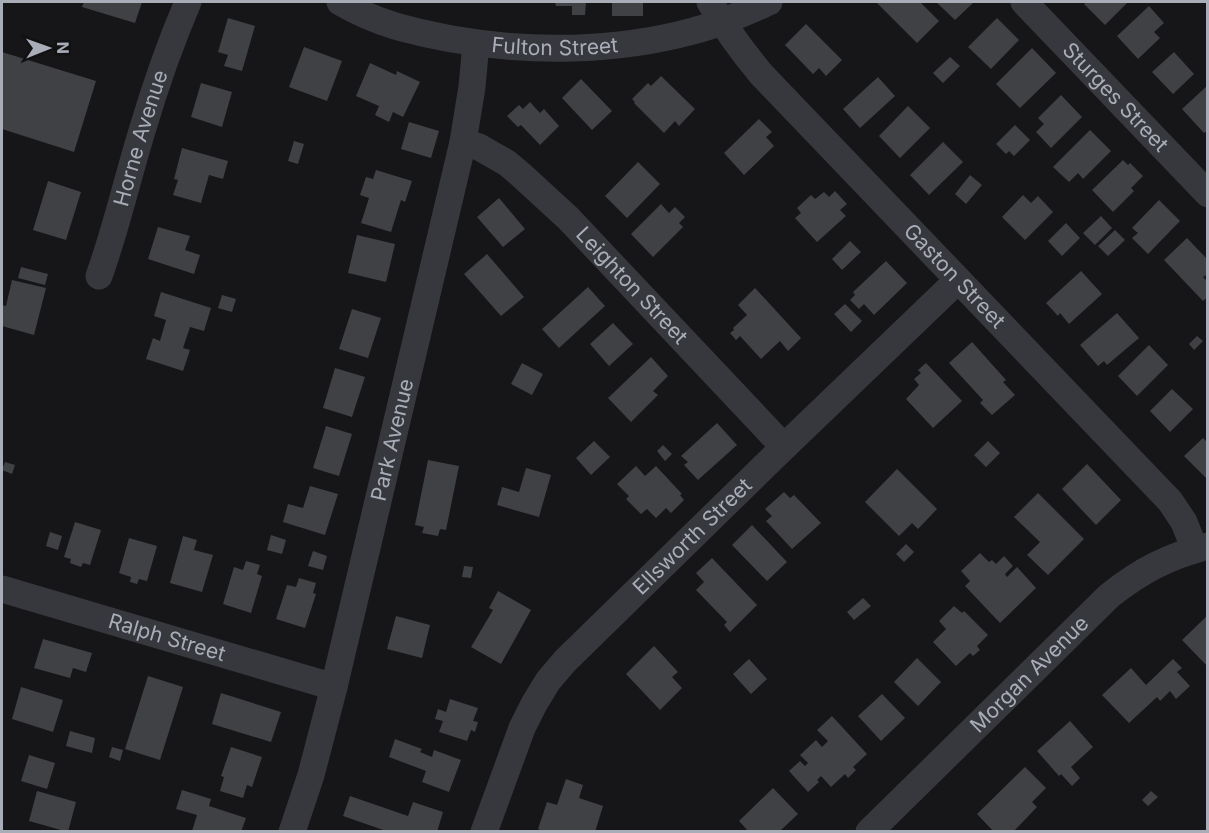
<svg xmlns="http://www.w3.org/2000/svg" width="1209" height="833" font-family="Inter,sans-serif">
<rect width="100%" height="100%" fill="#161618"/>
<path fill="#404145" d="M84 2H142L135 23 82 7Z
M555 2H586L585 15H572V6H556Z
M612 2H643V16H612Z
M876 2H920L939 21 917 43Z
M936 2H974L955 20Z
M1087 2H1125L1127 3 1105 25 1084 4Z
M1149 6 1164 23 1154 32 1160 38 1138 59 1117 36Z
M228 18 255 26 242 71 224 66 228 55 218 52Z
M997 18 1019 40 991 69 968 47Z
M806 24 842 60 826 76 819 68 813 74 785 45Z
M304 47 342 61 327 101 289 87Z
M1032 48 1056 73 1020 108 996 84Z
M2 52 96 81 74 152 2 129Z
M1174 52 1194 74 1173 94 1152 72Z
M950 57 960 66 943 83 933 73Z
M370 63 396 75 397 71 420 82 403 117 393 112 389 122 375 115 379 106 356 96Z
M661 76 695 109 679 126 675 121 664 133 634 103 635 102 632 99 648 83 651 86Z
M878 77 895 96 860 128 843 109Z
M581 79 612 111 592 130 562 98Z
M201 83 232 92 222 127 191 117Z
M1208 85V130L1204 133 1182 109Z
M1061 95 1082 117 1051 148 1036 132 1044 124 1038 118Z
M530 102 540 113 544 109 559 126 540 145 521 125 518 127 507 116 519 105 523 109Z
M908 106 930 128 900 158 879 136Z
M759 119 772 132 766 137 774 146 744 175 724 153Z
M409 122 439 131 431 158 401 149Z
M1015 125 1030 140 1014 156 1009 151 1006 154 996 144Z
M1090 130 1111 151 1083 179 1078 173 1069 182 1053 167Z
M294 141 304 144 298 164 288 161Z
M943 142 963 162 929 195 910 175Z
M182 148 228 161 223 179 209 175 201 203 173 195 178 180 174 179Z
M1123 160 1128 165 1130 163 1143 176 1131 188 1134 191 1113 212 1092 190Z
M638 162 660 184 627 218 605 196Z
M376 170 412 181 405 202 401 200 391 232 361 223 369 198 360 195 366 177 373 179Z
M970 175 982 185 966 204 955 194Z
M48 181 81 192 66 240 33 230Z
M835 191 847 204 840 210 846 216 817 242 795 218 801 213 797 208 811 195 815 199 824 192 829 197Z
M1023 195 1031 203 1038 196 1053 212 1025 240 1002 217Z
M499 198 525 229 503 247 477 217Z
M1159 200 1180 221 1148 254 1132 238 1138 233 1132 228Z
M661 204 669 213 675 207 685 217 679 223 683 227 653 257 631 234Z
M1101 216 1112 228 1095 245 1083 233Z
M1066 223 1080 238 1062 256 1048 241Z
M158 227 190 236 185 250 200 255 194 274 148 259Z
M1115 230 1125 240 1108 256 1098 246Z
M357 235 395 244 386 282 348 273Z
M1187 238 1208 260V274L1203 277 1208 282V297L1203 301 1164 260Z
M850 241 861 252 842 270 832 259Z
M487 254 524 297 501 316 464 274Z
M886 261 907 283 874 315 864 304 859 309 850 300 855 295 853 292Z
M21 267 48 274 45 285 18 278Z
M1081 271 1102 294 1069 324 1060 313 1058 316 1046 303Z
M12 280 46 288 34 335 2 326 3 318 2 317V305L6 306Z
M588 287 605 306 559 348 542 329Z
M755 288 801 338 788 351 780 341 761 359 740 336 736 340 730 333 734 330 733 328 747 315 738 305Z
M161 292 211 308 204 331 190 327 183 348 190 350 183 371 146 359 153 338 160 341 166 320 154 316Z
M222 295 236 299 232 312 218 308Z
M845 304 862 321 851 332 834 314Z
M352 309 381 318 368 358 339 349Z
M1117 313 1139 338 1107 365 1104 361 1098 366 1080 345Z
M613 323 633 344 609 366 590 344Z
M1197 336 1203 341 1194 350 1189 344Z
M972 342 1006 380 1003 382 1015 395 992 415 980 403 983 400 949 363Z
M1149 345 1168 365 1137 396 1118 376Z
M651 357 668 376 653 391 658 395 631 422 608 398Z
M522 363 543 374 532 395 511 384Z
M926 363 962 401 933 428 906 399 919 385 914 379 921 373 918 370Z
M335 368 365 377 352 417 323 408Z
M1172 389 1193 409 1170 432 1150 411Z
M717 423 737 445 698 480 684 465 688 462 681 456Z
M326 426 352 434 339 476 313 468Z
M1203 438 1208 443V480L1184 456Z
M594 441 610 457 591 475 576 458Z
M988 441 1000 453 986 467 974 455Z
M663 445 672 454 665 461 657 451Z
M428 460 459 466 446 530 440 529 438 536 422 533 424 527 415 525Z
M5 462 15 465 12 474 2 470Z
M1087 464 1121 500 1096 525 1062 489Z
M636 466 645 476 656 466 682 494 680 495 684 500 671 513 666 508 656 518 647 509 641 514 626 499 629 496 617 484Z
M526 468 551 475 539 517 497 505 502 487 519 492Z
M897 469 937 509 918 529 912 523 899 536 865 502Z
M310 486 338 494 325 535 283 522 288 504 303 508Z
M784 492 790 498 794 495 821 523 792 549 766 521 772 516 765 509Z
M1038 493 1084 539 1048 575 1027 555 1040 542 1014 517Z
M75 522 101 530 90 565 83 563 81 567 70 563 71 559 64 557Z
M752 525 787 562 767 581 732 545Z
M50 532 62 536 58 550 46 546Z
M271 535 286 540 282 554 267 550Z
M183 536 197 540 194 550 213 555 202 592 170 583Z
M129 538 157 546 147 581 139 579 137 584 130 582 131 577 119 573Z
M906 544 914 552 904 562 896 554Z
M313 551 327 556 323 570 308 566Z
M980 553 989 562 992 560 996 564 1004 556 1013 566 1005 574 1007 577 1017 567 1036 588 1000 623 965 586 970 581 961 571Z
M712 558 757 605 730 632 724 625 727 622 696 590 704 582 696 573Z
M246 561 260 565 257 574 262 576 251 613 223 604 234 567 243 570Z
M464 566 473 567 471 578 462 577Z
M299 578 316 583 313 593 316 594 305 628 276 619 287 585 296 587Z
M498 591 531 610 501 664 471 647 493 610 489 608Z
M863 598 871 606 854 620 847 612Z
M954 606 962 613 964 611 988 635 977 646 980 650 973 656 970 653 956 666 933 642 946 629 939 621Z
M1208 615V667L1182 640Z
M396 616 430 625 422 658 387 649Z
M43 639 92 653 86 672 73 668 70 678 34 668Z
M654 646 678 672 672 677 682 688 660 710 626 674Z
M917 658 941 682 918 706 894 682Z
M749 659 767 679 751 694 733 674Z
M1173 659 1182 668 1177 672 1190 686 1176 699 1170 691 1160 701 1157 697 1129 723 1102 695 1131 668 1146 685Z
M148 676 183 687 160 760 125 749Z
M21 687 63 700 53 732 12 719Z
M221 693 281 712 271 742 212 724Z
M882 694 905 718 881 741 858 716Z
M450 699 478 708 473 721 478 722 475 732 471 730 467 741 439 732 443 721 435 719 438 709 446 712Z
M832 716 867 754 853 767 856 770 848 778 845 774 831 787 821 776 817 780 819 782 808 792 789 771 800 761 805 766 808 763 800 755 816 740 822 747 828 741 817 730Z
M1070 721 1093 747 1071 767 1080 778 1072 786 1061 774 1059 776 1037 751Z
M70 731 95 738 92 753 66 746Z
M395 739 422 749 420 752 432 757 434 750 461 760 449 792 422 782 426 771 389 757Z
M112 747 123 750 120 761 109 757Z
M231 747 262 757 252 787 247 785 243 798 220 791 224 777 221 776Z
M29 755 55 763 47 789 21 781Z
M1025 767 1046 788 1032 802 1037 807 1013 832H994L977 814Z
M566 779 583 785 579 798 603 806 595 832H545L538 829 547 802 557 805Z
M773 788 798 814 779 832H749L739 821Z
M182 790 211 799 209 806 246 818 241 832 192 831 197 815 176 809Z
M37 791 76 802 68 832 29 821Z
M1151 791 1158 797 1148 806 1142 800Z
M350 796 408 816 413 802 443 812 437 832H389L343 816Z"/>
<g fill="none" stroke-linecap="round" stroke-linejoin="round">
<g stroke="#37383d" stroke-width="27">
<path id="s1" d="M340 2C378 24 410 31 452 39 531 53 615 52 693 31 720 24 744 13 769 2"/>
<path id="s2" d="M710 2C725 28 742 51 761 74L1170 501 1184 522 1195 550"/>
<path id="s3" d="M1024 2 1208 194"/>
<path id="s4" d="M463 142 479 147 507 163 520 174 568 218 784 447"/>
<path id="s5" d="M99 276C116 229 127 180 142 131 155 87 170 44 188 2"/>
<path id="s6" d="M2 589 334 687"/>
<path id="s7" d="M292 832 311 775 334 687 463 142 472 87 476 43"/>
<path id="s8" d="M484 832 522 728 534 704 548 681 565 661 784 447 958 280"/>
<path id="s9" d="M869 832 1109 596C1140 571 1169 556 1208 546"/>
</g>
</g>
<g text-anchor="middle" stroke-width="5" stroke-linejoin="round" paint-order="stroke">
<g font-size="21" fill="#a8adb8" stroke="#111113">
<text dy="7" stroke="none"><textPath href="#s1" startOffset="222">Fulton Street</textPath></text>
<text dy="7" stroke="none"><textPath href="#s3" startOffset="132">Sturges Street</textPath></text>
<text dy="7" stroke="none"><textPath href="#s5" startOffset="144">Horne Avenue</textPath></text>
<text dy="7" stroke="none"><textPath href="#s2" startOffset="368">Gaston Street</textPath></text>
<text dy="7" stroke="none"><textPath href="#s4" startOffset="224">Leighton Street</textPath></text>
<text dy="7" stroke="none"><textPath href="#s7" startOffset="405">Park Avenue</textPath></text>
<text dy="7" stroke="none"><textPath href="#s8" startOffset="369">Ellsworth Street</textPath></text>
<text dy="7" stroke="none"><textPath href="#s6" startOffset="172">Ralph Street</textPath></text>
<text dy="7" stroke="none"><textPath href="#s9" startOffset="225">Morgan Avenue</textPath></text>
</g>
</g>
<rect width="1209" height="833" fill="none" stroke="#a8adb8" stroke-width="6"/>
<g transform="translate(48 48) rotate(89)" stroke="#111113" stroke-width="4.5" paint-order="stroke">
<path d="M0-4.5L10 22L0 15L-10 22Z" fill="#a8adb8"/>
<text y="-9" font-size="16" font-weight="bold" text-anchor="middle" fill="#a8adb8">N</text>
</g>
</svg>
